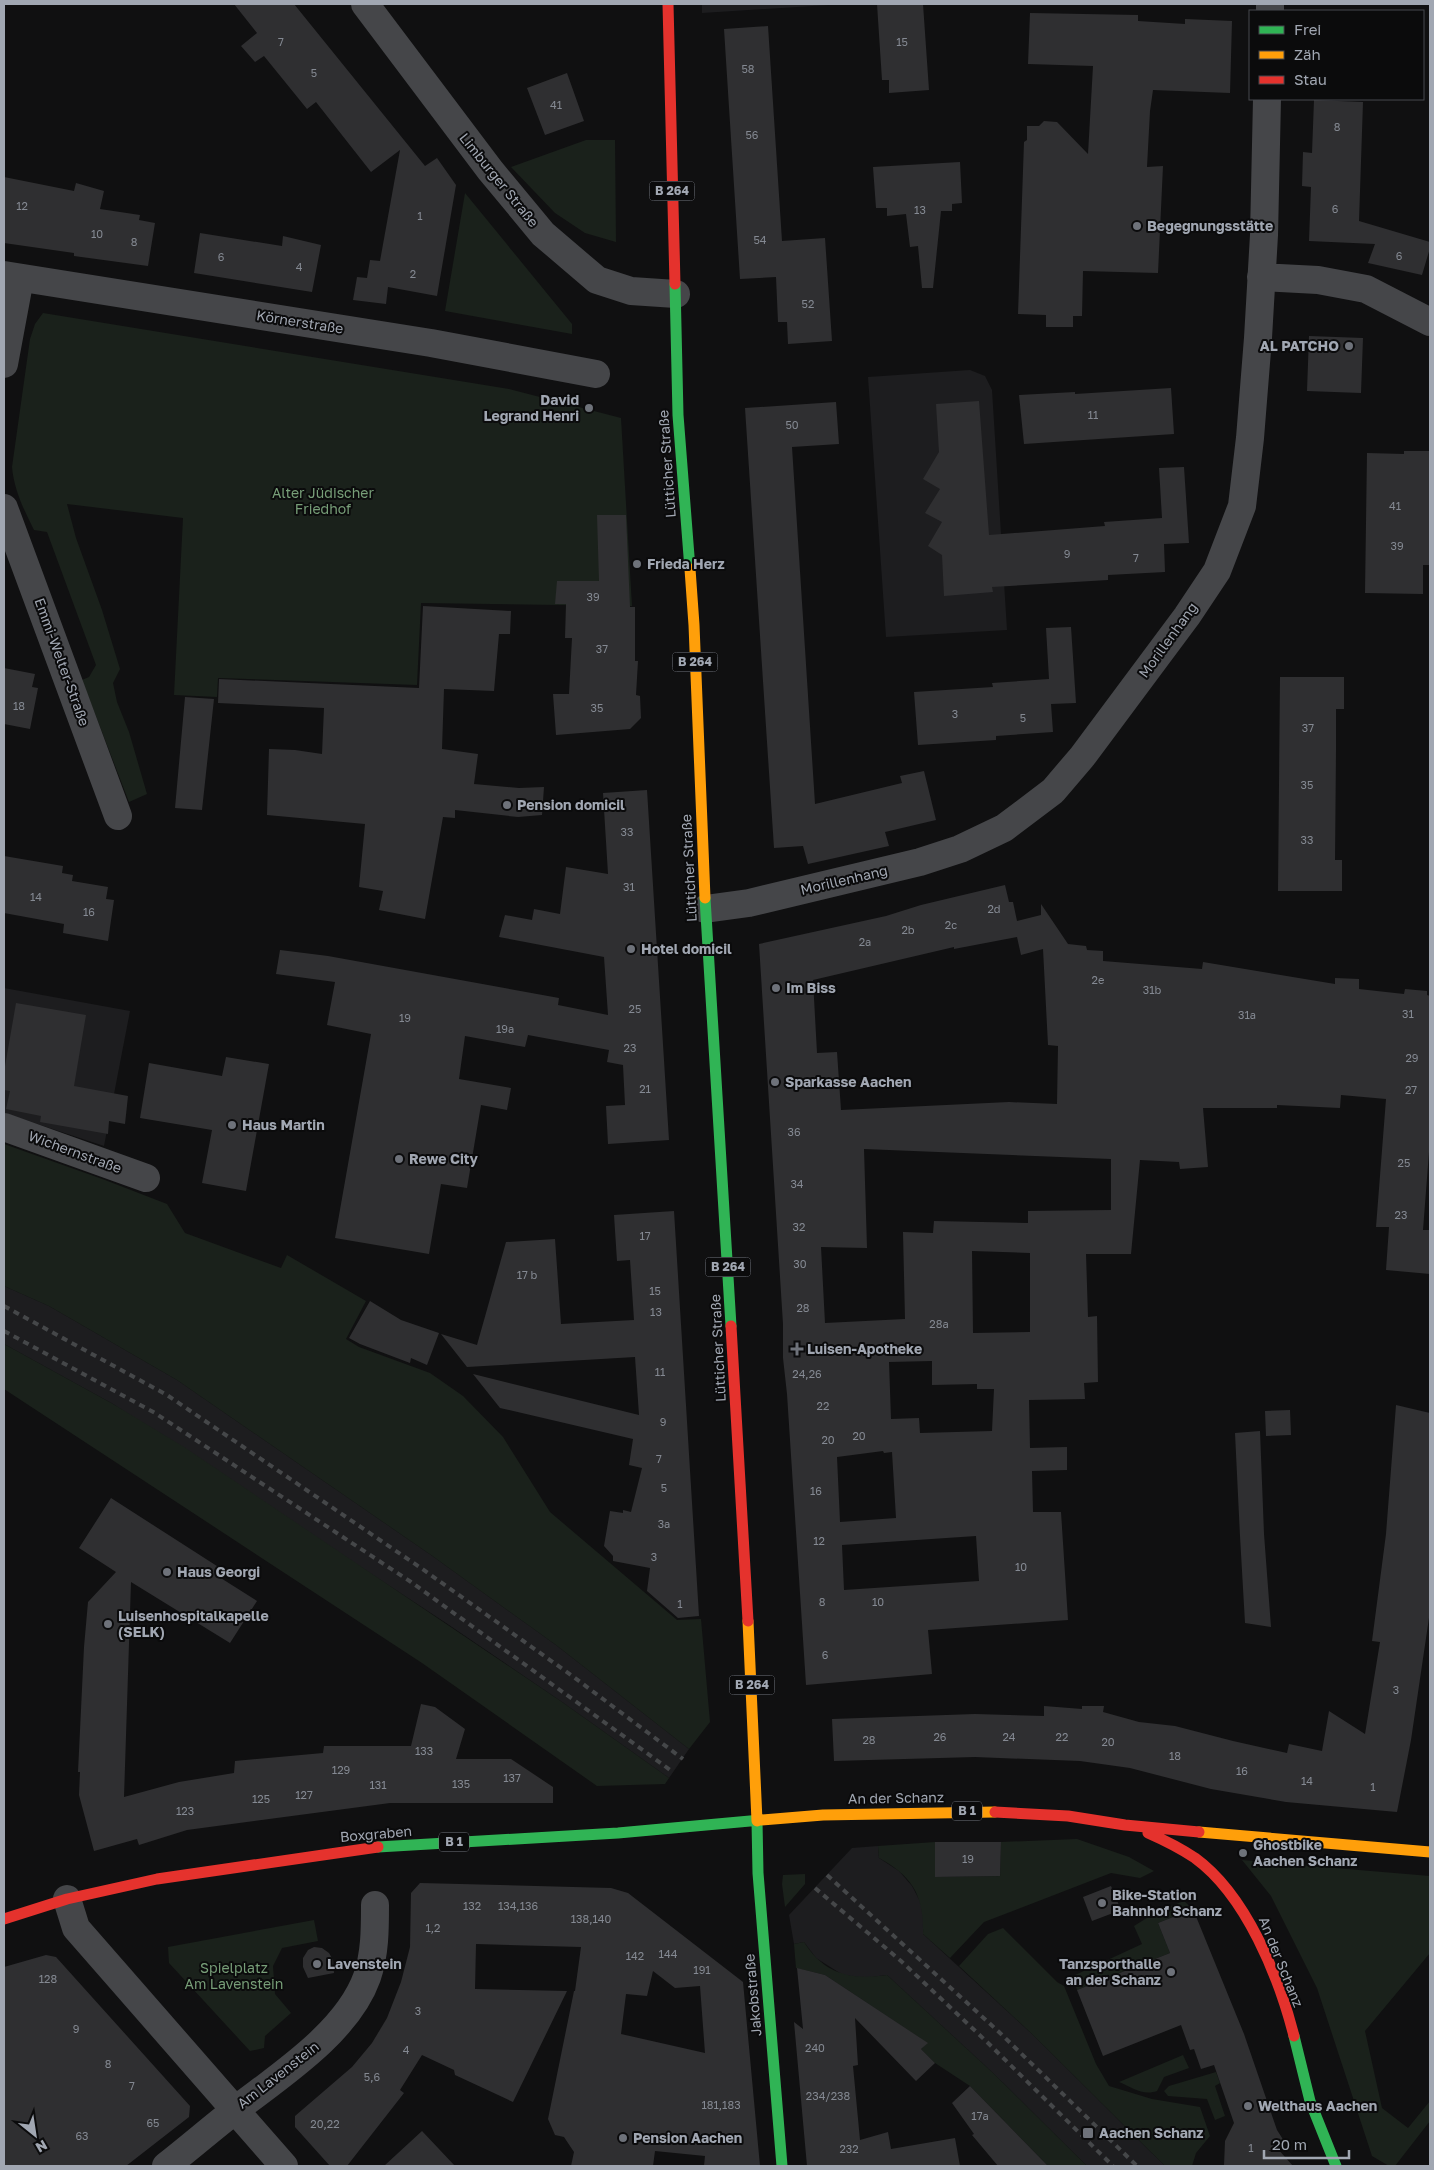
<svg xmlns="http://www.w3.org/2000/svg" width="1434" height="2170" font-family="'Golos Text',sans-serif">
<rect width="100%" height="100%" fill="#101011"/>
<path fill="#1d1d1f" d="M702 4H844L702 13Z
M970 370 985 376 992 390 1007 630 886 637 868 377Z
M4 988 130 1011 104 1146 4 1113Z
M4 1286 49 1306 177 1380 431 1555 556 1645 689 1749 669 1778 562 1702 446 1623 113 1404 4 1344Z
M878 1846 879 1858 899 1871 912 1886 923 1907V1934L1031 2033 1165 2166H1087L993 2073 887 1975 865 1978 843 1975 816 1958 804 1942 794 1944 789 1915 852 1848Z"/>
<path fill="#1a211b" d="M586 140H615L616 242 585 233 555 213 511 167Z
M465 193 572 324V334L445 311Z
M43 313 509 389 621 418 632 606 421 603 417 685 218 678 217 697 174 695 183 518 67 504 76 538 102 610 120 669 113 683 117 702 129 732 147 794 129 802 82 680 89 677 96 665 47 532 34 530C24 510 14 490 12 467L30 339 35 324Z
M4 1144 105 1180 167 1204 185 1233 281 1268 287 1255 366 1301 346 1339 359 1347 430 1373 463 1396 503 1437 550 1512 677 1620 701 1619 710 1722 689 1749 556 1645 431 1555 177 1380 49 1306 4 1286Z
M4 1344 113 1404 184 1447 562 1702 669 1778 665 1784 597 1786 422 1663 4 1389Z
M1077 1839 1129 1857 1154 1871 1140 1878 1111 1873 984 1922 950 1958 923 1934C924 1895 912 1876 879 1858L878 1846 935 1842 936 1877 1000 1876 1001 1842Z
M1242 1860 1430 1876V1953L1365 2031 1382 2108 1408 2128 1430 2101V2121L1395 2166H1389L1372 2156 1317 1988 1271 1896Z
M805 1874V1884L785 1907 782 1884 783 1875Z
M1184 1901 1193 1909 1158 1923 1170 1953 1077 1990 1073 1976 1142 1944 1134 1926 1158 1911Z
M314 1920 318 1941 282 1948 273 1966 275 1994 291 2013 265 2036 264 2048 250 2051 169 1963 168 1947Z
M1003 1928 1057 1982 1064 1986 1096 2064 1109 2086 1152 2099 1200 2107 1210 2136 1196 2153 1192 2166H1165L1031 2033 959 1966 988 1934Z
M804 1942C825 1975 851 1980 887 1975L993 2073 1087 2166H1048L970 2086 935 2063 921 2049 926 2044 920 2038 825 1975 796 1968 794 1944Z
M1183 2055 1189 2068 1164 2077 1157 2091C1143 2096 1131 2087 1119 2082Z
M1216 2072 1220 2083 1215 2086 1225 2116 1215 2120 1207 2099 1168 2096 1164 2091 1169 2086Z"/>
<path fill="#2f2f31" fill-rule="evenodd" d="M234 4H294L425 166 437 158 456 185 437 296 388 287 386 304 353 300 357 277 367 278 370 260 380 261 400 150 371 172 316 102 307 109 264 56 255 62 241 46 257 33Z
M877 4H923L929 90 889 93V80H882Z
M1030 13 1138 15V21L1185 24V19L1232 21 1230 93 1153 90 1150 111 1147 167 1163 166 1158 273 1083 271 1082 316H1073V327H1046V315L1018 314 1024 142 1027 140V126H1039L1044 121 1057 122 1088 154 1093 66 1028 64Z
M768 26 782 241 825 238 832 341 788 344 787 322H778L776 277 740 279 724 29Z
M567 73 584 121 545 135 527 88Z
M1314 100 1363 102 1359 221 1430 242V248L1422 275 1368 263 1375 244 1309 241 1311 187 1302 186 1303 152 1312 153Z
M960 162 962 203 952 204V211H941L933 288H922L918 246 910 247 906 214 887 216V208H876L873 167Z
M4 177 74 191 76 183 104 191 100 209 140 215 139 220 155 223 148 266 74 256V253L4 243Z
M200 233 282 246 283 236 321 245 312 292 194 273Z
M1309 336 1363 338 1361 393 1307 391Z
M1171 388 1174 434 1024 444 1019 395 1075 392V394Z
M979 401 989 535 1105 526 1104 522 1162 518 1159 468 1184 467 1189 543 1164 544 1165 572 1108 575V580L992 587 993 592 944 596 942 555 928 546 942 522 925 513 940 489 923 479 939 452 936 404Z
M836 402 839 444 792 447 815 804 902 783 900 776 924 771 936 820 885 832 889 846 808 864 803 846 774 848 745 408Z
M1404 451H1430L1429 565H1423V594L1365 593 1367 453 1404 454Z
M597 515H626L630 607H635V661H638L636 695 640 696 641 718 630 729 556 735 553 694H569L572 638H565L566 604H555L557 581H599Z
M423 606 511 611 510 634H499L494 691 444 689 442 749 478 754 474 784 519 788 544 787 542 815 518 817 455 810V818L443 817 425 919 379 910 383 891 359 887 365 824 267 815 269 749 295 750 322 754 324 708 218 703 219 679 419 688Z
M1071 627 1076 703 1051 704 1053 732 996 736V740L918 745 914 692 993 687 992 683 1049 679 1046 628Z
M4 668 35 674 32 687 38 688 30 729 4 724Z
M1280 677H1344V709H1336V750L1335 860H1342V891H1278Z
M185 697 214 699 202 810 175 808Z
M647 790 669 1140 608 1144 606 1106 625 1105 623 1065 607 1062 609 1050 528 1035 525 1047 465 1036 459 1079 511 1088 507 1110 481 1105 467 1188 441 1184 429 1254 335 1238 371 1034 327 1025 335 982 276 974 280 950 328 956 559 998 558 1005 608 1015 604 957 499 937 505 915 532 920 534 909 560 914 566 867 608 874 603 793Z
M4 856 63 866 62 873 73 875 72 881 108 887 106 899 114 900 108 941 63 933 64 924 4 913Z
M1005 885 1009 902H1013L1017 921 1041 915V904L1068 944 1086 946 1087 950 1103 951V961L1202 969 1203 962 1335 984V978L1359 979V989L1404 994 1405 989 1427 991V995L1430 996V1139L1423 1230H1430V1274L1386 1270 1389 1227H1376L1386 1099 1341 1095 1340 1108 1277 1105V1108H1203L1208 1167 1180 1169 1179 1162 1140 1160 1131 1254H1086L1088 1317 1097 1316 1098 1382 1084 1383 1085 1399 1029 1400 1030 1448 1067 1447V1470L1032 1471 1033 1512H1061L1068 1620 928 1630 932 1674 806 1685 787 1394 783 1358V1324L759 944 886 916 921 905ZM1017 937 1021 955 1043 949 1048 1045 1058 1046 1057 1104 1009 1102 841 1110 837 1052 817 1053 813 980 954 947V949ZM864 1149 1111 1159V1210L1028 1211V1223L934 1221 933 1233 903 1232 905 1319 825 1323 821 1247 867 1248ZM972 1251 1030 1253V1332L973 1333ZM932 1361V1385L977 1384V1389H994L992 1431 920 1433 919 1418 891 1419 889 1362ZM883 1451 884 1453 892 1452 896 1518 840 1522 837 1457ZM976 1536 979 1581 844 1590 842 1545Z
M16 1003 86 1015 74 1086 128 1096 125 1124 109 1121 108 1134 40 1122 41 1116 6 1109 10 1091 4 1090V1072Z
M226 1057 269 1064 246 1191 202 1183 212 1130 140 1118 149 1063 222 1076Z
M674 1211 699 1616 678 1618 647 1591 650 1568 613 1561V1556L604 1546 610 1511 623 1513V1510L631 1512 642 1468 629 1465 633 1439 500 1408 473 1374 639 1415 635 1357 467 1367 441 1334 477 1345 506 1242 555 1239 561 1324 634 1320 630 1260 617 1261 614 1215Z
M370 1301 401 1320 439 1333 427 1365 411 1358 410 1363 360 1344 349 1338Z
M1396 1405 1430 1413V1611L1411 1740 1397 1812 1286 1802 1211 1789 1130 1768 1080 1761 975 1757 834 1761 832 1719 975 1714 1044 1716V1706L1082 1709V1706H1104L1103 1712 1139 1722 1175 1726 1233 1741 1287 1753 1289 1744 1322 1751 1329 1711 1365 1734 1380 1642 1372 1641 1386 1534Z
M1290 1410 1291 1435 1266 1436 1265 1411Z
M1260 1431 1264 1534 1271 1627 1245 1623 1240 1536 1235 1433Z
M111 1498 220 1568 216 1575 257 1601 230 1643 131 1582 124 1797 179 1782 234 1773 235 1761 323 1753 324 1746H411L421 1704 435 1707 465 1729 456 1759H511L553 1787V1803H390L187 1830 139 1845 137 1839 94 1851 79 1795 80 1772H78L84 1647 88 1602 116 1572 79 1548Z
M935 1842H1001L1000 1876 935 1877Z
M420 1883 611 1888 628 1893 743 1982 760 2166H704L705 2156 655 2151 653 2166H571L574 2152 564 2137 555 2135 548 2119 574 1991H575L581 1947 476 1944 475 1989 567 1991 513 2102 455 2075 454 2070 422 2055 400 2090 404 2093 347 2166H330L295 2127V2116L352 2067 372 2043 387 2018 401 1982 410 1947 411 1893ZM653 1971 675 1988 700 1986 705 2053 621 2034 626 1994 647 1996Z
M1111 1886 1121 1910 1092 1921 1083 1897Z
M1193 1909 1244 2034 1277 2130 1284 2141 1277 2148 1293 2166H1224L1225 2141 1234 2123 1214 2065 1201 2069 1194 2049 1190 2050 1181 2025 1103 2056 1077 1990 1170 1953 1158 1923Z
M314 1947 322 1948 329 1953 333 1960 334 1973 308 1978 303 1967V1958L308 1950Z
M46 1955 56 1957 190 2106 189 2117 126 2166H4V1967Z
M797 1968 825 1975 928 2043 921 2049 935 2063 916 2081 855 2018 858 2065 853 2066 860 2140 888 2132 891 2149 955 2138 960 2166H807L794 2022 803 2029Z
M970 2086 1048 2166H998L972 2135 974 2134 952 2103Z
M422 2131 455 2166H384Z"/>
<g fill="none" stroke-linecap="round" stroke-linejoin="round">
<path stroke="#454649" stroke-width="28" d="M365 4 490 170 543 234 597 280 631 291 676 294
M1270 11V4
M4 275 431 343 596 374
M1261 277 1318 280 1366 289 1430 322
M4 364 20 278
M4 508 118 816
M705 909 749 903 920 862 960 849 1004 828 1053 791 1082 757 1187 616 1217 571 1242 506 1250 438 1258 338 1264 235 1267 99
M4 1127 146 1178
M67 1899 76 1928 284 2166
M166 2166C189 2148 211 2129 234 2111 279 2076 347 2033 367 1977 375 1954 375 1929 375 1905"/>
<path stroke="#30b455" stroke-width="11" d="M675 284 678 415 690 569
M705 898 731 1326
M757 1821 758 1873 782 2166
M378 1847 618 1833 761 1820
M1294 2036 1310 2101 1336 2166"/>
<path stroke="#ff9f0a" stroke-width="11" d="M690 569 694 625 705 898
M748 1621 757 1821
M761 1820 823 1815 995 1812
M1199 1832 1430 1852"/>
<path stroke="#e5322d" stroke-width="11" d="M668 4 675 284
M731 1326 748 1621
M995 1812 1068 1816 1125 1825 1199 1832
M1148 1833C1164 1840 1180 1848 1195 1858 1246 1895 1279 1977 1294 2036
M4 1919 67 1899 157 1879 378 1847"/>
<path stroke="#454749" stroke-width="4" stroke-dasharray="6 5" stroke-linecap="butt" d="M4 1306 167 1395 421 1568 571 1675 683 1759
M4 1331 155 1413 411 1582 673 1772
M827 1875 999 2032 1137 2166
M815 1888 901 1961 987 2042 1113 2166"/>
</g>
<g fill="#6e727a" stroke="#0b0b0c" stroke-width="2">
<circle cx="1137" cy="226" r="5"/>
<circle cx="1349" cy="346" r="5"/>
<circle cx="589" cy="408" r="5"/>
<circle cx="637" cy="564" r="5"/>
<circle cx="507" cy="805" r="5"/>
<circle cx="631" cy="949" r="5"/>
<circle cx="776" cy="988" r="5"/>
<circle cx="775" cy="1082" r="5"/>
<circle cx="232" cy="1125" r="5"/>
<circle cx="399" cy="1159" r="5"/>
<path d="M794.5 1341.5h5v5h5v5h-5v5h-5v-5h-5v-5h5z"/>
<circle cx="167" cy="1572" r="5"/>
<circle cx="108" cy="1624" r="5"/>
<circle cx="1243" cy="1853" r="5"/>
<circle cx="1102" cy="1903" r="5"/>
<circle cx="317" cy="1964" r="5"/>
<circle cx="1171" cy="1972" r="5"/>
<circle cx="1248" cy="2106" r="5"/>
<rect x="1082" y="2127" width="12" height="12" rx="2.5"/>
<circle cx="623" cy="2138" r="5"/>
</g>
<g text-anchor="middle" stroke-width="4" stroke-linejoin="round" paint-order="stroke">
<g font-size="11" fill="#848992">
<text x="281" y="46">7</text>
<text x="902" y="46">15</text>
<text x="748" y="73">58</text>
<text x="314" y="77">5</text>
<text x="556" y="109">41</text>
<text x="1337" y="131">8</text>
<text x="752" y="139">56</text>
<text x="22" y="210">12</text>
<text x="1335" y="213">6</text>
<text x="920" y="214">13</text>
<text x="420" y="220">1</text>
<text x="97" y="238">10</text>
<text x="760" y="244">54</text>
<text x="134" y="246">8</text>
<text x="1399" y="260">6</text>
<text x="221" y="261">6</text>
<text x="299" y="271">4</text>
<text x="413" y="278">2</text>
<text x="808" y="308">52</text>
<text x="1093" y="419">11</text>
<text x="792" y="429">50</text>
<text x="1395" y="510">41</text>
<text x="1397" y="550">39</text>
<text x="1067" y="558">9</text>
<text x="1136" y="562">7</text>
<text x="593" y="601">39</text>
<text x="602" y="653">37</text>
<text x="19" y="710">18</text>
<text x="597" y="712">35</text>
<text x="955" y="718">3</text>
<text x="1023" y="722">5</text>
<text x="1308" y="732">37</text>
<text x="1307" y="789">35</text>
<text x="627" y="836">33</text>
<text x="1307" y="844">33</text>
<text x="629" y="891">31</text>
<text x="36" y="901">14</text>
<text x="994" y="913">2d</text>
<text x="89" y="916">16</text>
<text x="951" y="929">2c</text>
<text x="908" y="934">2b</text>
<text x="865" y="946">2a</text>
<text x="1098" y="984">2e</text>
<text x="1152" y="994">31b</text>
<text x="635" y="1013">25</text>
<text x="1408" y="1018">31</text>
<text x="1247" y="1019">31a</text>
<text x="405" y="1022">19</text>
<text x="505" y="1033">19a</text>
<text x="630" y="1052">23</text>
<text x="1412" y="1062">29</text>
<text x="645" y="1093">21</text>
<text x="1411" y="1094">27</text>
<text x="794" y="1136">36</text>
<text x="1404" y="1167">25</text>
<text x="797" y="1188">34</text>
<text x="1401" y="1219">23</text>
<text x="799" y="1231">32</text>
<text x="645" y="1240">17</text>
<text x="800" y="1268">30</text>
<text x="527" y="1279">17 b</text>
<text x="655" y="1295">15</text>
<text x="803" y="1312">28</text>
<text x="656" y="1316">13</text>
<text x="939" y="1328">28a</text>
<text x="660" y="1376">11</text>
<text x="807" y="1378">24,26</text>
<text x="823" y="1410">22</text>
<text x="663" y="1426">9</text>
<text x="859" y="1440">20</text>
<text x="828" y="1444">20</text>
<text x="659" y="1463">7</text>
<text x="664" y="1492">5</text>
<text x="816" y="1495">16</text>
<text x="664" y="1528">3a</text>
<text x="819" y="1545">12</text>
<text x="654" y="1561">3</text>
<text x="1021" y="1571">10</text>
<text x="822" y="1606">8</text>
<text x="878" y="1606">10</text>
<text x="680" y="1608">1</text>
<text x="825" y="1659">6</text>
<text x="1396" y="1694">3</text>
<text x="940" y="1741">26</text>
<text x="1009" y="1741">24</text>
<text x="1062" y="1741">22</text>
<text x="869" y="1744">28</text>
<text x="1108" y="1746">20</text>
<text x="424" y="1755">133</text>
<text x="1175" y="1760">18</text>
<text x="341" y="1774">129</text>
<text x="1242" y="1775">16</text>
<text x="512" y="1782">137</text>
<text x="1307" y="1785">14</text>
<text x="461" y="1788">135</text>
<text x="378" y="1789">131</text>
<text x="1373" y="1791">1</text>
<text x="304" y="1799">127</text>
<text x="261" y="1803">125</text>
<text x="185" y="1815">123</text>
<text x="968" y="1863">19</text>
<text x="472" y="1910">132</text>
<text x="518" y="1910">134,136</text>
<text x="591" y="1923">138,140</text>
<text x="433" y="1932">1,2</text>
<text x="668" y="1958">144</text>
<text x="635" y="1960">142</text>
<text x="702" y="1974">191</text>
<text x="48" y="1983">128</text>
<text x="418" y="2015">3</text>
<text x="76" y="2033">9</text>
<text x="815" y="2052">240</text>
<text x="406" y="2054">4</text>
<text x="108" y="2068">8</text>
<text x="372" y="2081">5,6</text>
<text x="132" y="2090">7</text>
<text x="828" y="2100">234/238</text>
<text x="721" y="2109">181,183</text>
<text x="980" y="2120">17a</text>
<text x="153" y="2127">65</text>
<text x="325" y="2128">20,22</text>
<text x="82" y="2140">63</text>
<text x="1251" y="2152">1</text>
<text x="849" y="2153">232</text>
</g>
<g fill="#0b0b0c" stroke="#747880" stroke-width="1">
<rect x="649.5" y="181.5" width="45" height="19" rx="4"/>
<rect x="672.5" y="652.5" width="45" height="19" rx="4"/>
<rect x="705.5" y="1257.5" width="45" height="19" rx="4"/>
<rect x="729.5" y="1675.5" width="45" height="19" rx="4"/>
<rect x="952" y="1801.5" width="30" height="19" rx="4"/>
<rect x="439" y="1832.5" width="30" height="19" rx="4"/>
</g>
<g font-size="12" font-weight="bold" fill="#a1a7b2">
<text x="672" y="195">B 264</text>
<text x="695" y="666">B 264</text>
<text x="728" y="1271">B 264</text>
<text x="752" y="1689">B 264</text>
<text x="967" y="1815">B 1</text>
<text x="454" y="1846">B 1</text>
</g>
<g font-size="14" fill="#a1a7b2" stroke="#0b0b0c">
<text transform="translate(499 180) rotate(51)" y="5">Limburger Straße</text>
<text transform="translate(300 322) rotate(9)" y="5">Körnerstraße</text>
<text transform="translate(667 464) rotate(-94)" y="5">Lütticher Straße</text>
<text transform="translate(1168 640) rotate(-54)" y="5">Morillenhang</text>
<text transform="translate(62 662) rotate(70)" y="5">Emmi-Welter-Straße</text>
<text transform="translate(689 868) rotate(-93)" y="5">Lütticher Straße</text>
<text transform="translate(844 880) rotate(-13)" y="5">Morillenhang</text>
<text transform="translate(75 1152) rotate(20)" y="5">Wichernstraße</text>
<text transform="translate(718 1348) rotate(-93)" y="5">Lütticher Straße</text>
<text transform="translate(896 1798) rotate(-1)" y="5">An der Schanz</text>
<text transform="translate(376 1834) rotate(-5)" y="5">Boxgraben</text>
<text transform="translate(1281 1962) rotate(68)" y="5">An der Schanz</text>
<text transform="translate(753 1995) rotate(-95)" y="5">Jakobstraße</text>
<text transform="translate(278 2075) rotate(-38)" y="5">Am Lavenstein</text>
</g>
<g font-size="14" font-weight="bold" fill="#a1a7b2" stroke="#0b0b0c" text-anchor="start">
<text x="1147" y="231">Begegnungsstätte</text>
<text x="1339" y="351" text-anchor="end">AL PATCHO</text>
<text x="579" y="405" text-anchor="end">David<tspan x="579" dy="16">Legrand Henri</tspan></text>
<text x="647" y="569">Frieda Herz</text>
<text x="517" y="810">Pension domicil</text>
<text x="641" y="954">Hotel domicil</text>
<text x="786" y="993">Im Biss</text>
<text x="785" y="1087">Sparkasse Aachen</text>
<text x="242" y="1130">Haus Martin</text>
<text x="409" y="1164">Rewe City</text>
<text x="807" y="1354">Luisen-Apotheke</text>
<text x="177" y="1577">Haus Georgi</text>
<text x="118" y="1621">Luisenhospitalkapelle<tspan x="118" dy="16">(SELK)</tspan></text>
<text x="1253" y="1850">Ghostbike<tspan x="1253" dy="16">Aachen Schanz</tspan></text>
<text x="1112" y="1900">Bike-Station<tspan x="1112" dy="16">Bahnhof Schanz</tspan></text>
<text x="327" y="1969">Lavenstein</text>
<text x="1161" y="1969" text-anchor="end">Tanzsporthalle<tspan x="1161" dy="16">an der Schanz</tspan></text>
<text x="1258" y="2111">Welthaus Aachen</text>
<text x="1099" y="2138">Aachen Schanz</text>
<text x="633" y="2143">Pension Aachen</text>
</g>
<g font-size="14" fill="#779e78" stroke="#0b0b0c">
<text x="323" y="498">Alter Jüdischer<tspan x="323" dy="16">Friedhof</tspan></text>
<text x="234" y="1973">Spielplatz<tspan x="234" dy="16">Am Lavenstein</tspan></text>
</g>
</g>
<rect width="1434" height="2170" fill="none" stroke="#a1a7b2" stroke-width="10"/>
<rect x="1249" y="10" width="175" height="90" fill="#0b0b0c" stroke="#47494e"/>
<rect x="1259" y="26" width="25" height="8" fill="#30b455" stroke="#47494e"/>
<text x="1294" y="35" font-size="15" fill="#a1a7b2">Frei</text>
<rect x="1259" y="51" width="25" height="8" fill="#ff9f0a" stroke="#47494e"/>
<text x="1294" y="60" font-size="15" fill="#a1a7b2">Zäh</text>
<rect x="1259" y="76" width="25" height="8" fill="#e5322d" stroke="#47494e"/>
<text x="1294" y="85" font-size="15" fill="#a1a7b2">Stau</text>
<g transform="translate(35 2135) rotate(150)" stroke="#0b0b0c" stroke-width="4" paint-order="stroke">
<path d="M0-4L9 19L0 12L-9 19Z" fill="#a1a7b2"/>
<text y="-8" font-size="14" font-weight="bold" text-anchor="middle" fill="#a1a7b2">N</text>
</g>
<path d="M1264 2150v8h85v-8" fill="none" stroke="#a1a7b2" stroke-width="2.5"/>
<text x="1272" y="2150" font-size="15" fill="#a1a7b2" stroke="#0b0b0c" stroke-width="4" paint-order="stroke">20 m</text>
</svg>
